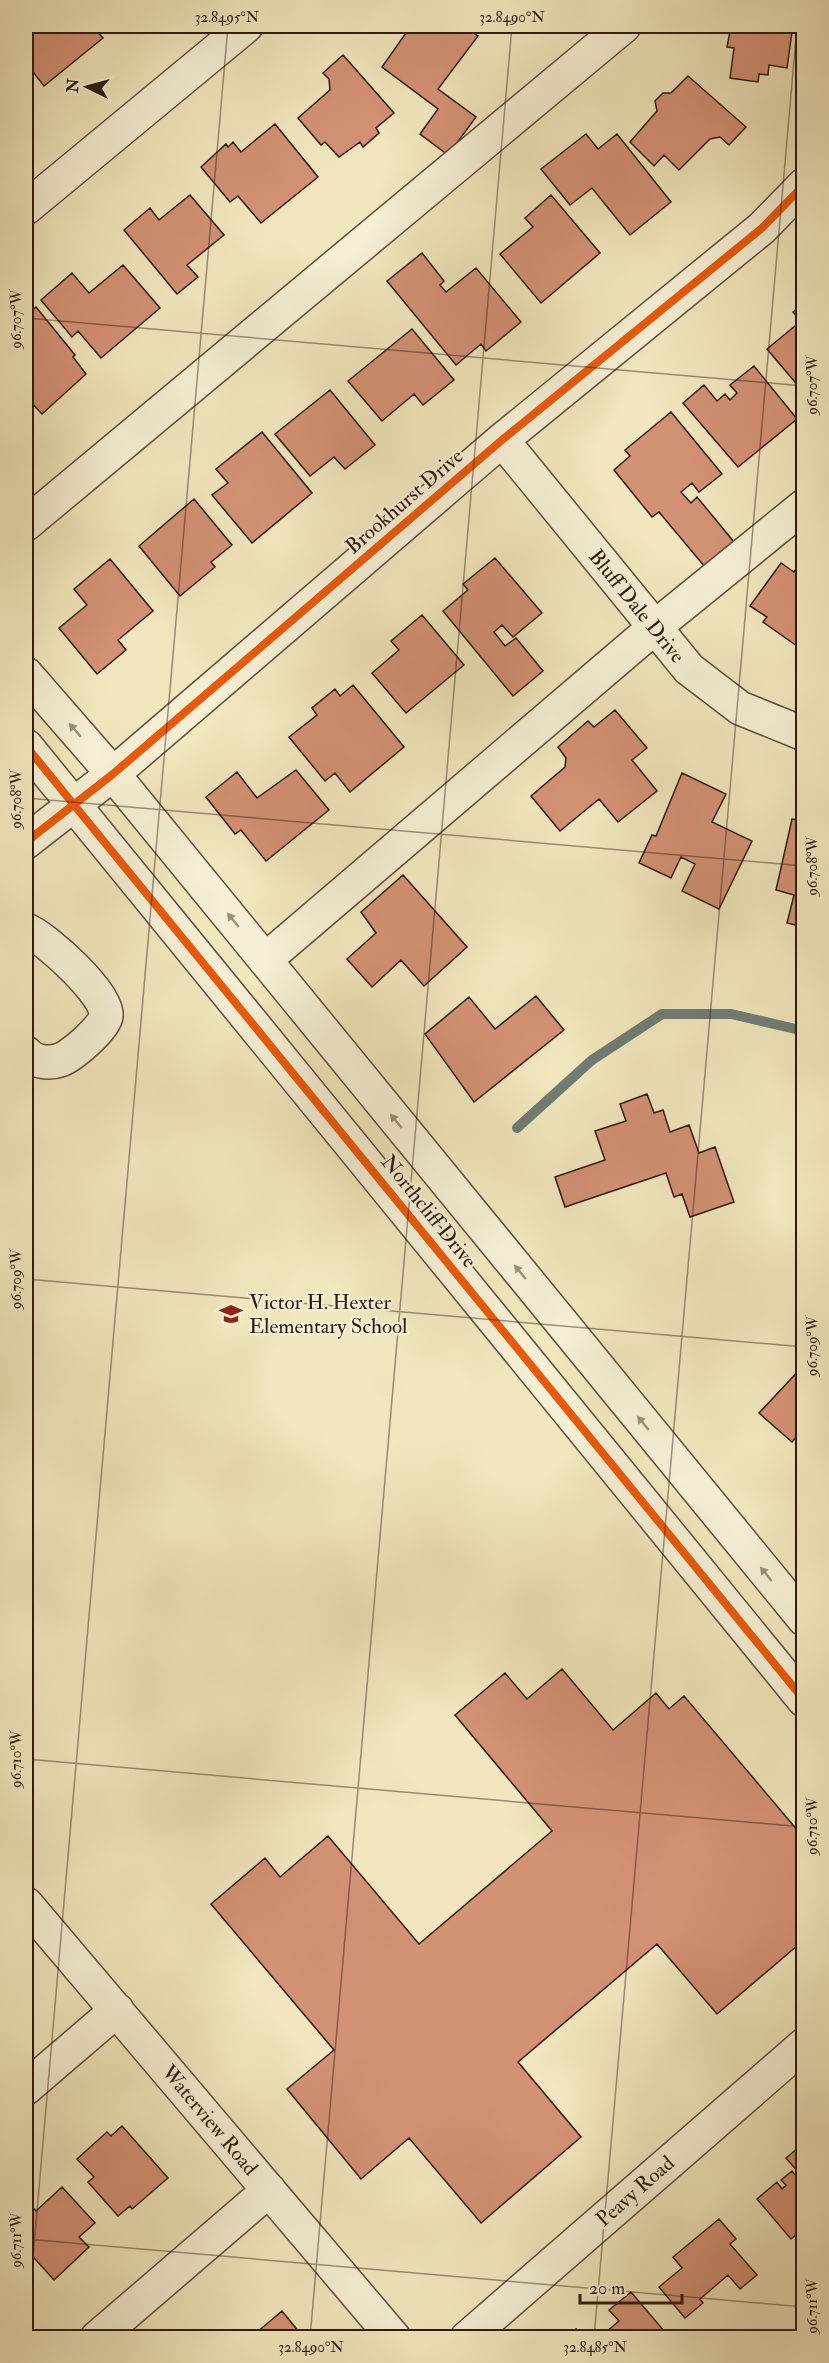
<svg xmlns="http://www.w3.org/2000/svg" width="829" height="2363" font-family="'IM FELL Double Pica',serif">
<rect width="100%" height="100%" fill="#f1e6bd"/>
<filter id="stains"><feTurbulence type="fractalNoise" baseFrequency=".00333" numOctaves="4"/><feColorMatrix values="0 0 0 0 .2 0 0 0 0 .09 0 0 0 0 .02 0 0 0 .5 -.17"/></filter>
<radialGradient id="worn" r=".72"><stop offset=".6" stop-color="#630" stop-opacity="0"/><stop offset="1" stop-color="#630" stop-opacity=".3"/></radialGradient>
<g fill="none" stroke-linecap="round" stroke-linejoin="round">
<path stroke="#707c75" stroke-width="10" d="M517 1128 592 1060 662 1014H731L804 1031"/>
</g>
<path fill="#d39175" stroke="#2e1a11" stroke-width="1.5" d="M26 26H92L103 38 44 86 26 63Z
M396 26H463L478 36 438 89 476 117 448 155 420 134 438 109 382 67 406 33Z
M702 26H787L786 31 792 32 787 68 769 65 768 75 759 74 758 82 730 78 734 48 727 47 730 31Z
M343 55 394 113 376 128 379 133 363 147 360 142 339 157 325 142 321 145 298 118 330 90 329 79 323 73Z
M688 76 746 127 729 145 720 137 710 139 679 170 664 155 654 166 630 142 657 111 655 101 663 93H671Z
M275 124 318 177 261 223 238 196 230 202 201 167 226 144 228 147 233 142 241 152Z
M586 134 598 149 617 134 671 202 630 235 592 188 570 205 541 169Z
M190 195 224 235 187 265 198 277 177 294 124 230 150 208 159 220Z
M551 195 600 253 541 303 500 254 533 227 525 218Z
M422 253 444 281 440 285 446 292 476 268 521 322 486 351 481 344 456 365 387 281Z
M123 265 160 308 101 358 78 331 72 337 41 300 72 273 89 293Z
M804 303V385L800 388 767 349 801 321 793 312Z
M36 307 75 355 73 357 86 374 42 414 26 397V316Z
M412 329 454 380 423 405 414 394 382 421 348 381Z
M754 366 797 419 738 467 683 403 704 385 717 401 725 394 730 400 737 393 730 385Z
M330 390 375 445 345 469 334 457 310 476 275 434Z
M671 412 722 474 699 492 692 483 681 492 691 503 697 497 734 542 705 567 659 512 652 517 614 470 630 456 625 450Z
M262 432 312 493 252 543 212 495 228 483 216 469Z
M194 499 232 545 211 562 215 567 180 596 139 546Z
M495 558 542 613 513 637 502 625 494 632 505 646 516 638 543 671 513 696 443 611 468 590 463 584Z
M804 558V637L797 646 763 622 767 617 750 606 781 563 794 572Z
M110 559 153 611 118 640 126 650 97 674 59 628 87 605 74 589Z
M422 615 464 665 406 713 372 673 399 650 391 641Z
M353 685 404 747 350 792 335 773 325 781 289 737 317 715 312 708 335 689 340 696Z
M615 710 647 748 632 760 657 791 618 822 599 799 560 831 531 796 565 767 566 758 558 747 588 721 594 727Z
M296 770 329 810 266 861 241 830 235 834 206 797 237 772 257 798Z
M682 773 726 794 712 822 752 841 719 909 682 891 695 864 681 857 671 878 639 863 652 835 656 836Z
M792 819 804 821V927L787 923 794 895 776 890Z
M403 875 467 947 424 986 401 960 372 987 347 959 376 933 361 912Z
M536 996 564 1030 474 1102 425 1034 469 997 495 1029Z
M647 1094 654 1113 663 1110 670 1132 689 1125 699 1153 715 1147 734 1202 690 1217 682 1194 674 1197 666 1173 565 1207 555 1177 605 1160 595 1131 626 1121 620 1104Z
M804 1365V1436L800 1433 792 1442 759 1413Z
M562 1669 613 1730 656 1693 669 1709 684 1696 804 1838V1940L717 2014 657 1944 518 2062 581 2137 481 2223 409 2138 361 2179 287 2089 334 2050 211 1904 265 1858 280 1877 328 1836 419 1944 552 1831 455 1715 505 1673 527 1699Z
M122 2126 168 2178 132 2209 130 2206 118 2216 88 2182 94 2177 77 2159 107 2132 111 2136Z
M804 2143V2228L791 2239 757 2199 777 2182 782 2189 786 2185 781 2180 792 2171 797 2177 800 2174 786 2158Z
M62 2187 95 2223 79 2237 89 2247 54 2280 26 2249V2200L36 2211Z
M719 2219 736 2239 730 2244 757 2275 740 2289 728 2275 700 2299 703 2303 685 2318 659 2287 682 2268 673 2257Z
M631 2292 670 2338H599L619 2321 609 2310Z
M282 2311 304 2338H250Z
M576 2329 583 2338H566Z"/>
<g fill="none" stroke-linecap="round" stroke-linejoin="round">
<g stroke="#5f4d3c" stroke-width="36">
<path id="minor" d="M26 208 246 26
M502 440 689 669 740 708 804 734
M26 524 624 26
M26 674 113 774 804 1619
M26 746 804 1700
M26 842 113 774 502 440 762 228 804 185
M26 930C44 936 110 996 106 1016 105 1027 71 1057 60 1060 49 1064 33 1062 26 1053
M265 960 655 627 804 506
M26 1904 394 2338
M26 2088 117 2010
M97 2338 269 2190
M467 2338 804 2045"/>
</g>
<use href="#minor" stroke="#f6efd4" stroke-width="33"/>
<g stroke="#f6efd4" stroke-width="11">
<path id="cycleway" d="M26 746 804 1700
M26 842 113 774 502 440 762 228 804 185"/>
</g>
<use href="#cycleway" stroke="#e8590c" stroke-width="8"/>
</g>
<defs><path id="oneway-solid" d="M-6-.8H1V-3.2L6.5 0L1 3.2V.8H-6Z" transform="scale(1.5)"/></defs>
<g fill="#9c8f7c">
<use href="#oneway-solid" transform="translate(75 730) rotate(-131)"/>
<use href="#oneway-solid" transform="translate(233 920) rotate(-129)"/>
<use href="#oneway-solid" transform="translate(396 1121) rotate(-129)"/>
<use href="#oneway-solid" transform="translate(520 1272) rotate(-129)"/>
<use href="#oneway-solid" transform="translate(643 1423) rotate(-129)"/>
<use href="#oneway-solid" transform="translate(766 1574) rotate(-129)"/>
</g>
<path fill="none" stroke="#2e1a11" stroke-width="1.5" stroke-opacity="0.45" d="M26 318 804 386M26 798 804 866M26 1279 804 1347M26 1759 804 1827M26 2239 804 2307M26 2337 228 26M310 2338 512 26M594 2338 797 26"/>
<defs>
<g id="school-bare" transform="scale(1.8)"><path d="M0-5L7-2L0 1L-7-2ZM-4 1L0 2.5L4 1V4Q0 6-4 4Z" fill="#8f2418" stroke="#f6efd4" stroke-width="2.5" paint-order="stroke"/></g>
</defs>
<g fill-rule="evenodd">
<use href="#school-bare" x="231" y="1314"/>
</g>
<g text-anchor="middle" stroke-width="4.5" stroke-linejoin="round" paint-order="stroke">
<g font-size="21" fill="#2e1a11" stroke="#f6efd4">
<text transform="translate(404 501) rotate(-41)" y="7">Brookhurst Drive</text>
<text transform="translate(637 606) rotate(51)" y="7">Bluff Dale Drive</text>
<text transform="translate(429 1211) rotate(51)" y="7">Northcliff Drive</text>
<text transform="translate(210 2120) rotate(50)" y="7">Waterview Road</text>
<text transform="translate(635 2191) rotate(-41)" y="7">Peavy Road</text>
</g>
<g font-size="21" fill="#2e1a11" stroke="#f6efd4" text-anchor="start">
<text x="249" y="1309">Victor H. Hexter<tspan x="249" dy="24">Elementary School</tspan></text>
</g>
</g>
<rect width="829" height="2363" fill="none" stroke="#f1e6bd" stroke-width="66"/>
<g transform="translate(87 87) rotate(275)" stroke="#f6efd4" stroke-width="4.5" paint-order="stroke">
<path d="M0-4.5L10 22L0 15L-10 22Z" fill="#2e1a11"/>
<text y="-9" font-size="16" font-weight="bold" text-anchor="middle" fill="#2e1a11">N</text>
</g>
<path d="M580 2294v9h102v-9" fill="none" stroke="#2e1a11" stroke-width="3"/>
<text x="589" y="2294" font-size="18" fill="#2e1a11" stroke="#f6efd4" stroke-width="4.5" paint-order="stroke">20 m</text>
<rect x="33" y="33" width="763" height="2297" fill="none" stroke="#2e1a11" stroke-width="2"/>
<g font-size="15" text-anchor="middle" fill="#2e1a11">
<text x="227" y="22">32.8495°N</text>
<text x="512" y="22">32.8490°N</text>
<text transform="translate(16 319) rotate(-90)" y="5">96.707°W</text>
<text transform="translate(812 385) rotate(-90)" y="5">96.707°W</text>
<text transform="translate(16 799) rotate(-90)" y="5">96.708°W</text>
<text transform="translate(812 866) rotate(-90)" y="5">96.708°W</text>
<text transform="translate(16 1279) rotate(-90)" y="5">96.709°W</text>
<text transform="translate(812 1346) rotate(-90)" y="5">96.709°W</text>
<text transform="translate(16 1759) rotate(-90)" y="5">96.710°W</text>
<text transform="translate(812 1826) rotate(-90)" y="5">96.710°W</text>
<text transform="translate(16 2240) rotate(-90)" y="5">96.711°W</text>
<text transform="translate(812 2306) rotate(-90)" y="5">96.711°W</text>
<text x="311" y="2352">32.8490°N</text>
<text x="595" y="2352">32.8485°N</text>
</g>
<rect width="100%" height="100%" filter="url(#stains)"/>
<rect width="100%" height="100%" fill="url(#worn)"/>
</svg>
